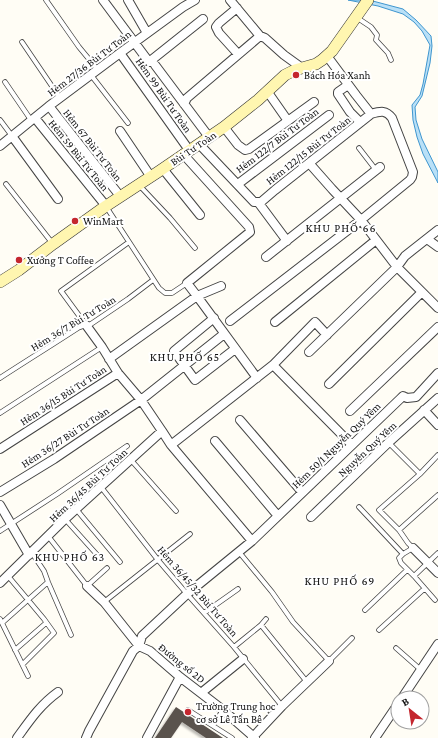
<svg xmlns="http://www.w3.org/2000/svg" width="438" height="738" font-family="'Crimson Pro',serif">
<defs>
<filter id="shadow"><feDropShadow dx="-2" dy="2" stdDeviation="1" flood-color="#0004"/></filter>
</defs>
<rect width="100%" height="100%" fill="#fffdf5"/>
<path fill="#b9e0f7" stroke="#3f96cf" d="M348 0H369L403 9 416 20 431 36 432 46 430 63 422 96 415 107 416 120 422 139 438 172V183L423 154 417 137 413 120 412 105 420 95 423 84 430 45 422 31 414 22 403 14 378 6Z"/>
<path fill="#5a524d" filter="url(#shadow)" d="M176 707 223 738H206L182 722 171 738H155Z"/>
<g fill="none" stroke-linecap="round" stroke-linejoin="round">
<g stroke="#444" stroke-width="5.5">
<path id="lane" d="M46 0 79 47 98 70
M356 17 371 27 377 35 376 40 388 53 391 60
M22 42 60 98
M91 75 128 123
M5 82 31 120
M0 120 12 136
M359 148 376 170
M6 184 53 244
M139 185 170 218 195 248
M107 208 159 288 165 293H172L187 283
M86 325 61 291 129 242
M0 378C26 361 52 345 78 328L86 325 91 324 128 299 153 280
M0 413 102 347
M389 443 420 474
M131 460 176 511
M101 487 158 560 187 594 234 647 282 706
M359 507 403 554 413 548 408 543 399 530 379 510 420 474 438 455
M76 509 120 562
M65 519 100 558
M399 530 438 495
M0 531 57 494 127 446
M48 536 87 586 107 568
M239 552 272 592 293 622 329 661 352 638
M32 553 44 571 48 582 71 635
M403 554 399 558 401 563 414 576 435 600
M8 576 44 619 54 633 23 664
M414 576 438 553
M104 602 190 534
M365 610 407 570
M204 613 238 589
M0 619 28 676
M2 623 48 582
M261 625 307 682
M379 630 424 589
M234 647 261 625 266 619
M396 648 421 670
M15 650 46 623
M188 710 232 738
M213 725 223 710"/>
</g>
<g stroke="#444" stroke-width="10">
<path id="street" d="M103 0 149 62 203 19
M128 0 147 33
M230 0 260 36 265 38 284 55 302 68
M237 8 219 23 216 27 219 33 238 54
M120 53 189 150
M327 56 356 95 371 114
M155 65 209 137
M348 85 338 92V94L350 112 360 122
M267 91 288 121
M184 104 187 98 260 36
M49 106 120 196
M35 118 106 206
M224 127 238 145 245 150 249 149 314 102
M120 131 151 177
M12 136 58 199
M199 144 254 202H258L287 241
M0 146 49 106 120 53 183 7 195 0
M183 154 249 227 250 232 187 283 197 296 221 286
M309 163 332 189 361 220 397 267 438 308
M163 169 200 215
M238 184 329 115
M427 239 438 247
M266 257 380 167
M214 318 174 351 195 380 235 349
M230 321 361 220 410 180 412 177 413 172 392 118C386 110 381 111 371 114L275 190 261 202H258
M275 322 376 240
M86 325 102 347 118 373 141 400 162 431 171 445 252 541
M309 352 397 267 405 256 438 230
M109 359 197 296 257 378
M273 365 352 445
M329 384 422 292
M424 410 438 425
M350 411 438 327
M240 420 302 492
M215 441 278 516
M171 445 273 365 315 322 327 335
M0 449 118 373
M0 492 54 459 141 400 224 334
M0 505 29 555
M311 517 388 443 438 398
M413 548 438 573
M0 583 65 519 162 431
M87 586 104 602 139 646 150 651 180 677 223 710 255 738
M201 693 243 659
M402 698 438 644
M17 738C30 720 40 705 58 692
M86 738 89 731 133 651 139 646 142 636 187 594 252 541 400 399 403 396 407 398 416 397 438 373
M147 738 180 677
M252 738 282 706 329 661
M375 738 398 704"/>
</g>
<g stroke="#333" stroke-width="12">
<path id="secondary" d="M0 282 19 270 53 244 106 206 158 172 224 127 258 100 285 75 295 70 316 64 322 60 332 51 368 0"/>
</g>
<use href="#lane" stroke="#fff" stroke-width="4"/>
<use href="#street" stroke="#fff" stroke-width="8"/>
<use href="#secondary" stroke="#fff6b0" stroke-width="11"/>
</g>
<g fill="#c4262e" stroke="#fff" stroke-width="1.5">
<circle cx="296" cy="75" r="4"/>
<circle cx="75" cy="221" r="4"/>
<circle cx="19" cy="260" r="4"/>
<circle cx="188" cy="712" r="4"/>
</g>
<g text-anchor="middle" stroke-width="4" stroke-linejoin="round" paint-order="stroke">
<g font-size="11" fill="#111" stroke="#fff">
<text transform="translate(89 63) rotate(-37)" y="4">Hẻm 27/36 Bùi Tư Toàn</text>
<text transform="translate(164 95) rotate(55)" y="4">Hẻm 99 Bùi Tư Toàn</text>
<text transform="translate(277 140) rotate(-37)" y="4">Hẻm 122/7 Bùi Tư Toàn</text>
<text transform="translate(93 145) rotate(52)" y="4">Hẻm 67 Bùi Tư Toàn</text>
<text transform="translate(193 148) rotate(-34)" y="4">Bùi Tư Toàn</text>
<text transform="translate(308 150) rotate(-38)" y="4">Hẻm 122/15 Bùi Tư Toàn</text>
<text transform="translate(79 155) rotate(51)" y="4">Hẻm 59 Bùi Tư Toàn</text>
<text transform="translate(73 323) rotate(-31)" y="4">Hẻm 36/7 Bùi Tư Toàn</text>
<text transform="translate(63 395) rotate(-33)" y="4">Hẻm 36/15 Bùi Tư Toàn</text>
<text transform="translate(65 437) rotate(-33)" y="4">Hẻm 36/27 Bùi Tư Toàn</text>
<text transform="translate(336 445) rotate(-44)" y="4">Hẻm 50/1 Nguyễn Quý Yêm</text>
<text transform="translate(367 449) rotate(-43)" y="4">Nguyễn Quý Yêm</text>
<text transform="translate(88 485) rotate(-43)" y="4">Hẻm 36/45 Bùi Tư Toàn</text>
<text transform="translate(198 591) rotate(49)" y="4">Hẻm 36/45/32 Bùi Tư Toàn</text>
<text transform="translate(182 663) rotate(39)" y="4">Đường số 2D</text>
</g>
<g font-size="11" fill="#111" stroke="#fff" text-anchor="start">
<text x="304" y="79">Bách Hóa Xanh</text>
<text x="83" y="225">WinMart</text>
<text x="27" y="264">Xưởng T Coffee</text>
<text x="196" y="710">Trường Trung học<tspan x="196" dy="13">cơ sở Lê Tấn Bê</tspan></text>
</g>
<g font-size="12" letter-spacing="1" fill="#111" stroke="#fff">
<text x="341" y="232">KHU PHỐ 66</text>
<text x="185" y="361">KHU PHỐ 65</text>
<text x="70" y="561">KHU PHỐ 63</text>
<text x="340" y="585">KHU PHỐ 69</text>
</g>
</g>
<g transform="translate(410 710) rotate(330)"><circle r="19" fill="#ffffff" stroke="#a0a0a0"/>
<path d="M0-3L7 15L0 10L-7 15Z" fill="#c4262e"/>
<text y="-6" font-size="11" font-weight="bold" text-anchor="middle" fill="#111111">B</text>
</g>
</svg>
